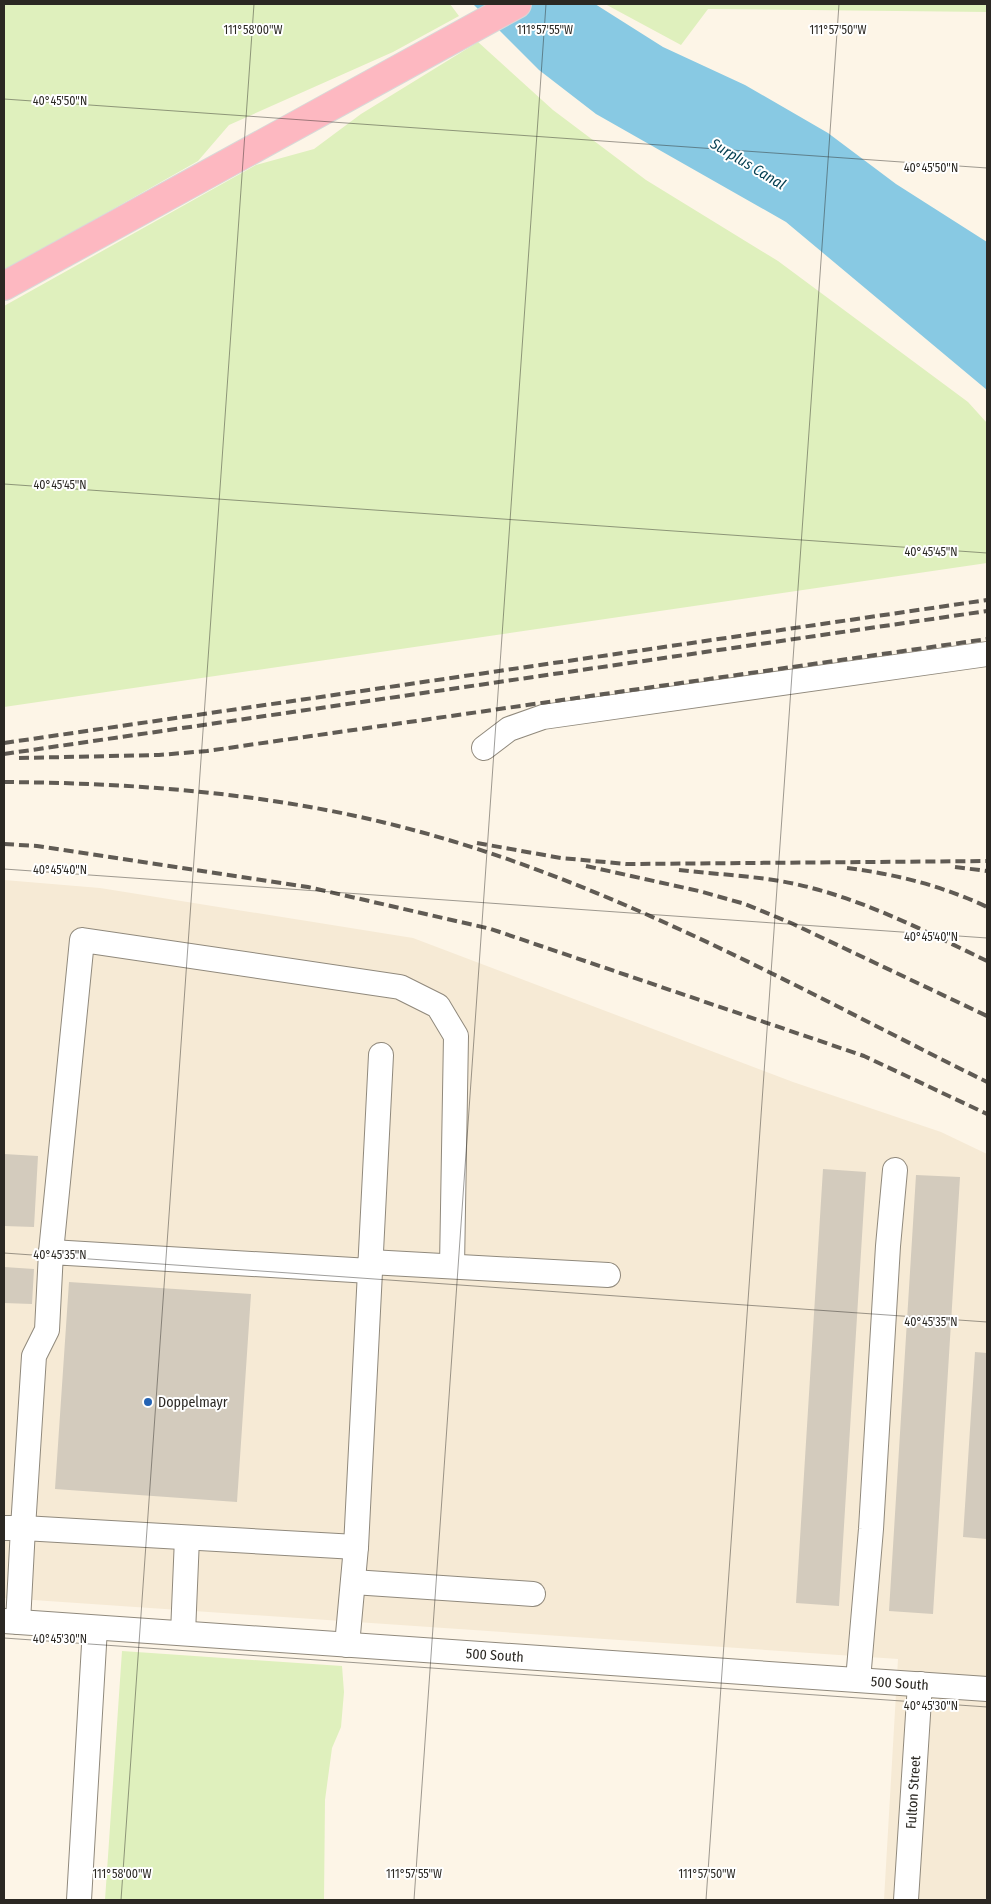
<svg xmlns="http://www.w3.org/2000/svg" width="991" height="1904" font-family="'Fira Sans Condensed',sans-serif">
<rect width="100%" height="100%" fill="#fdf5e7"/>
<path fill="#f6ead5" d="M4 880 100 888 413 938 793 1082 941 1132 987 1154V1900H884L898 1659 4 1598Z"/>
<path fill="#dff0bd" d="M4 4H450L459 16 393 52 229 125 198 161 4 271Z
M605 4H987V12L708 9 681 45Z
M478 42 553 110 646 180 778 261 968 402 987 423V563L4 707V306L256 165 314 149 361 114Z
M122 1651 342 1666 344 1692 341 1727 332 1748 325 1800 324 1900H105Z"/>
<path fill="#88c9e3" d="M473 4H595L663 47 745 85 828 133 896 184 987 242V390L786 222 596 114 539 70Z"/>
<path fill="#d3cbbd" d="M4 1154 38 1156 34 1227 4 1226Z
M823 1169 866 1172 839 1606 796 1603Z
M916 1175 960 1177 933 1614 889 1611Z
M4 1267 34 1269 32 1304 4 1303Z
M69 1282 251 1294 237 1502 55 1489Z
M975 1352 987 1353V1539L963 1537Z"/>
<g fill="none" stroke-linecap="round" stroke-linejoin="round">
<g stroke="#90897c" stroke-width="26">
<g id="minor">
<path d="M484 748 509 729 543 717 987 654"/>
<path d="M51 1252 82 940 400 987 438 1006 456 1036 452 1266"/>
<path d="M370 1262 608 1275"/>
<path d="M4 1528H23L34 1356 47 1330 51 1252 370 1271"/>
<path d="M353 1582 533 1594"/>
<path id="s1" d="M4 1621 987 1689"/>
<path d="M18 1622 23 1528 356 1547"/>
<path d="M183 1633 187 1538"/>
<path d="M347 1645 356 1547 381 1055"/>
<path d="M858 1680 871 1529 888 1246 895 1170"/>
<path d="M79 1900 95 1628"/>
<path id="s2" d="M906 1900 920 1684"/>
</g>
</g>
<g stroke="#d9d8d7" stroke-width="30">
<path id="highway" d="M4 286 517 4"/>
</g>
<use href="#minor" stroke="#fff" stroke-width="24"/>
<use href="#highway" stroke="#fdb8c1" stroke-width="28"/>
<path stroke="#605b54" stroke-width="4" stroke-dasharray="10 5" stroke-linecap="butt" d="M4 743 987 600
M4 754 987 611
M19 758 159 755 207 751 987 639
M4 782C136 783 269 793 398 826 607 879 795 987 987 1082
M477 843 561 858 626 864 987 861
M4 844 37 846 308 887 491 929 864 1056 987 1114
M586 866 699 891 745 904 791 923 987 1016
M955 867 987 871
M847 868C895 874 943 886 987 907
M679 870C721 875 766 876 808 887 871 903 929 933 987 961"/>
</g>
<path fill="none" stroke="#2b2823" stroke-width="1" stroke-opacity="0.45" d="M4 99 987 168M4 484 987 553M4 869 987 938M4 1253 987 1322M4 1638 987 1707M121 1900 254 4M414 1900 546 4M706 1900 839 4"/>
<circle fill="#2463b4" stroke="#fff" stroke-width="2" cx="148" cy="1402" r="5"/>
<g text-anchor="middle" stroke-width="4" stroke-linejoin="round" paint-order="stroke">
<g font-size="14" fill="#2b2823" stroke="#fff" text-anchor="start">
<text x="158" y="1407">Doppelmayr</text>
</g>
<g font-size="14" fill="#2b2823" stroke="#fff">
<text dy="5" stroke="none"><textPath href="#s1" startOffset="492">500 South</textPath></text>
<text dy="5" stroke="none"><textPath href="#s1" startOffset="898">500 South</textPath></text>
<text dy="5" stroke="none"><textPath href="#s2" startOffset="108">Fulton Street</textPath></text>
</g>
<g font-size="15" font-style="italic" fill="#074153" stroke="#fff">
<text transform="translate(748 164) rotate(31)" y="5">Surplus Canal</text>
</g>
</g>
<g font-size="12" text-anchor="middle" fill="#2b2823" stroke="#fff" stroke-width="4" stroke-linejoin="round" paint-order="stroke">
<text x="253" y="34">111°58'00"W</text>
<text x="545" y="34">111°57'55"W</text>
<text x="838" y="34">111°57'50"W</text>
<text x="60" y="105">40°45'50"N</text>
<text x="931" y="172">40°45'50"N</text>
<text x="60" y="489">40°45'45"N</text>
<text x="931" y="556">40°45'45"N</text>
<text x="60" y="874">40°45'40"N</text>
<text x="931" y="941">40°45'40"N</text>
<text x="60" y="1259">40°45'35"N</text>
<text x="931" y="1326">40°45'35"N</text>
<text x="60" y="1643">40°45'30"N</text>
<text x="931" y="1710">40°45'30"N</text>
<text x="122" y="1878">111°58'00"W</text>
<text x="414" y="1878">111°57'55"W</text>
<text x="707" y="1878">111°57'50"W</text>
</g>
<rect width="991" height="1904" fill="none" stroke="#2b2823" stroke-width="10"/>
</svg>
